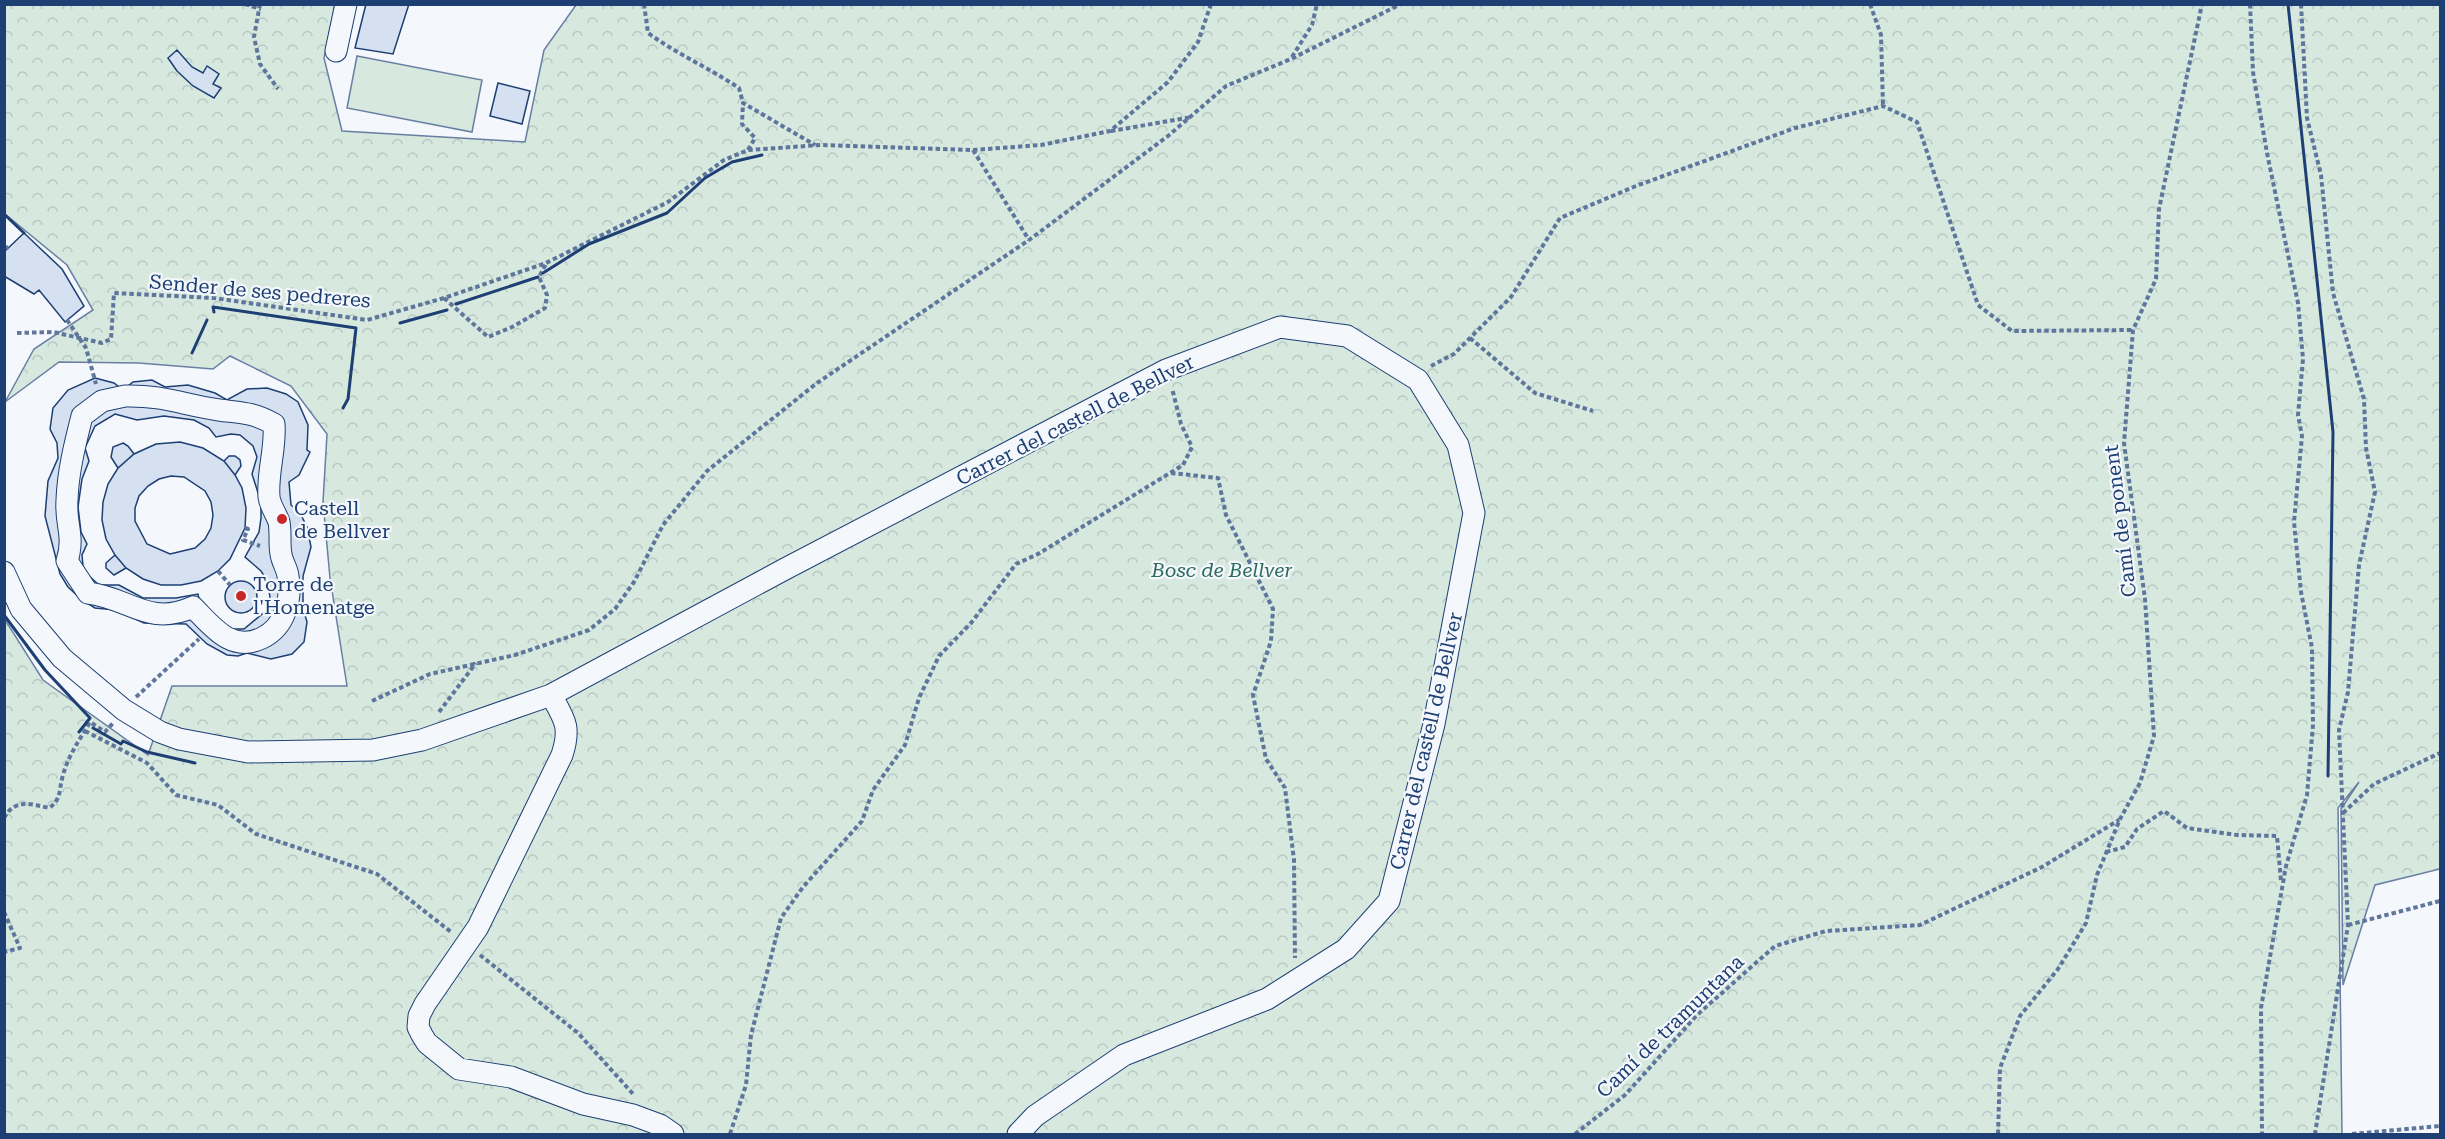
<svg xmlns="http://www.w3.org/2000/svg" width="2445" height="1139" font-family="'Roboto Serif',serif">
<defs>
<pattern id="forest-crowns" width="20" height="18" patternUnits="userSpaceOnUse" patternTransform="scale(1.5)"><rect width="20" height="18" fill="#d7e8df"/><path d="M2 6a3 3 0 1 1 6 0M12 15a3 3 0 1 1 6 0" fill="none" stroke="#b8c8c3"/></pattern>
</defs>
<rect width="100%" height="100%" fill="#f4f7fb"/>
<path fill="#d7e8df" stroke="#687fa3" stroke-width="1.5" d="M357 56 482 80 472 132 347 108Z"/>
<path fill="url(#forest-crowns)" stroke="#687fa3" stroke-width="1.5" d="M5 5H335L324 58 342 131 525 142 544 50 576 5H2440V869L2375 885 2343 985 2341 809 2359 782 2338 808 2342 1134H5L4 618 43 680 148 755 172 686H347L330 578 323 502 327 434 291 386 230 356 213 369 139 363 59 362 5 402 34 349 93 310 67 265 5 214Z"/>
<path fill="#d5e0f0" stroke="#1d3f73" stroke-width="1.5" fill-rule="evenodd" d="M366 4H409L393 54 355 48Z
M177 50 192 67 203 73 207 66 219 74 213 84 221 88 214 98 193 86 177 71 168 58Z
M498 83 530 91 522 124 490 116Z
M24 233 62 269 84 306 65 322 39 290 34 294 4 276V252Z
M95 378 114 383 123 390 133 382 152 380 165 387 188 385 215 393 227 400 247 389 267 388 286 394 298 402 308 425 307 450 310 452 299 475 289 482 291 505 300 513 307 527 311 547 303 576V608L307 622 304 642 292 654 271 659 247 653 238 656 227 655 207 644 186 624 144 623 116 610 95 608 82 600 68 587 60 574 45 516 48 481 58 458 57 443 50 429 53 408 68 390ZM115 414 137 420 164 416 194 420 209 428 216 437 231 434 240 435 253 446 257 457 252 474 261 502V518L259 532 245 557 261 571 268 582 270 598 267 610 244 629H229L200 604 198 594 176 598H143L119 585H99L87 574 83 566 82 555 87 544 81 532 78 507 82 479 89 461 85 448 95 426Z
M180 442 203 448 224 461 235 475 242 488 246 508 245 528 230 559 218 571 201 581 181 585H161L143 579 126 568 115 555 106 539 102 520 103 502 108 484 118 468 134 454 156 444ZM171 476 184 477 205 491 211 502 213 515 211 528 205 539 195 548 170 554 147 544 135 521V508L139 496 148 486 159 479Z
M123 443 128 446 134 454 118 468 111 457 113 447Z
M229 456H235L240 460 241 466 235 475 224 461Z
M115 555 126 568 114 575 106 568V563Z
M225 597a16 16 0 1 1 32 0a16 16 0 1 1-32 0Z"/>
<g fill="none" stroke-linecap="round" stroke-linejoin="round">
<g stroke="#1d3f73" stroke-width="23">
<path id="minor" d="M336 51 346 4
M125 396C163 395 184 405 219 410 242 413 252 412 274 424 276 449 267 472 269 497 270 506 276 513 279 522 281 533 279 544 281 554 282 562 287 568 288 576 292 600 285 627 262 638 231 653 212 626 193 607 148 627 130 598 88 593L67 561C75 535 65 525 67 500 68 471 75 444 82 416L102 401Z
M4 572 21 609 62 658 124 710 160 732 179 739 248 752 373 750 422 740 551 695 785 569 1166 370 1280 327 1347 336 1418 380 1458 445 1474 513 1434 724 1389 901 1346 949 1267 999 1124 1055 1035 1116 1018 1134
M551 695C565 720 571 727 562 755L478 927 425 1004 419 1016 418 1027 422 1035 427 1043 459 1069 511 1077 583 1104 633 1115 660 1125 673 1134"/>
</g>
<path stroke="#5e769c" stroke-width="4" stroke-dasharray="4.5 3" stroke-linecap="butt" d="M245 4 261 9
M260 4 254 37 260 64 278 89
M644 4 648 33C677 54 709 68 739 88L743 103
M1870 4 1881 35 1883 106
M2250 4 2253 72 2267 153 2298 303 2303 359 2298 415 2302 436 2294 522 2301 592 2312 648 2313 725 2307 795 2286 866 2261 1008 2262 1134
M2301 4 2307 118 2321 175 2333 293 2364 399 2366 448 2375 492 2359 565 2348 692 2339 730 2348 925 2315 1134
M1292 57 1312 25 1317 4
M1111 131 1192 117
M748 150 755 138 742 124 743 103 815 145
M973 150 1029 240
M4 248 10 247
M444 298 488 337 512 327 545 308 547 295 539 277 546 264
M67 320 86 348 96 384
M17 333 53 332 102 343 111 339 114 293 214 298 367 320 444 298 546 263 668 202 724 160 748 150 821 145 973 150 1041 145 1110 131 1168 82 1198 42 1211 4
M1470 338 1535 393 1593 411
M1431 366 1454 354 1511 297 1560 218 1636 186 1795 128 1883 106 1917 122 1978 305 2012 331 2133 330
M1171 473 1218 478 1226 515 1273 609 1271 641 1253 695 1266 759 1285 788 1294 860 1295 958
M245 528 248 529 243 540 260 546
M218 571 230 585
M136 697 199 639
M372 701 430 674 515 655 589 630 615 609 634 582 663 525 707 471 817 383 1029 240 1168 136 1226 86 1291 59 1401 4
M439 712 476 663
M85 731 147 763 176 795 218 805 256 834 377 874 451 932
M2343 813 2374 784 2440 753
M4 818C15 798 31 804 49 808 61 800 59 791 62 779 67 757 79 741 90 722L105 732 113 723
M2106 852 2125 847 2137 829 2164 811 2187 828 2237 835 2277 836 2281 881
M4 912 20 948 4 952
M2348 925 2440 901
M480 955 578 1033 634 1095
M730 1134 746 1085 751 1035 781 918 803 887 862 821 873 790 905 745 919 698 939 656 971 623 1016 564 1038 554 1183 465 1192 447 1181 424 1172 388
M1575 1134 1625 1095 1697 1015 1775 946 1826 931 1920 925 2042 867 2119 820
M1998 1134 2000 1068 2020 1016 2058 969 2086 923 2097 875 2120 819 2140 783 2154 736 2145 599 2124 443 2133 330 2156 279 2159 209 2202 4
M2352 1134 2440 1126"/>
<use href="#minor" stroke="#f4f7fb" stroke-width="21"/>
<path stroke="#1d3f73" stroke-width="3" d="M2288 4 2333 432 2328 776
M4 214 24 233
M543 273 589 244 667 213 705 178 732 162 762 155
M456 304 538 277
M214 312 213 307 356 328 348 399 343 408
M400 323 447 310
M192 353 207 320
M4 615 45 670 90 718 79 732
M93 728 121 744 123 741 147 752 195 763"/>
</g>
<g fill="#c62828" stroke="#f4f7fb" stroke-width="2">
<circle cx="282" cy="519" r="6"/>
<circle cx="241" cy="596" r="6"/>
</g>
<g text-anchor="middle" stroke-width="4.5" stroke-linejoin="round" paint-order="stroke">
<g font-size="20" fill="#1d3f73" stroke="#f4f7fb">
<text transform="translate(260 291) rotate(5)" y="7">Sender de ses pedreres</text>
<text transform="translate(1075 420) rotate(-27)" y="7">Carrer del castell de Bellver</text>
<text transform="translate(2120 521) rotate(-97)" y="7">Camí de ponent</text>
<text transform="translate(1426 741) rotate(-77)" y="7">Carrer del castell de Bellver</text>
<text transform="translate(1670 1026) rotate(-44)" y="7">Camí de tramuntana</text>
</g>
<g font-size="20" fill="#1d3f73" stroke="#f4f7fb" text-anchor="start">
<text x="294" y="515">Castell<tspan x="294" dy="23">de Bellver</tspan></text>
<text x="253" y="591">Torre de<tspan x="253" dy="23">l'Homenatge</tspan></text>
</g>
<g font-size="20" font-style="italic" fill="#2c6c60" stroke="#f4f7fb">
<text x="1222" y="577">Bosc de Bellver</text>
</g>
</g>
<rect width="2445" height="1139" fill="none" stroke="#1d3f73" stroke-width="12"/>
</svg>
